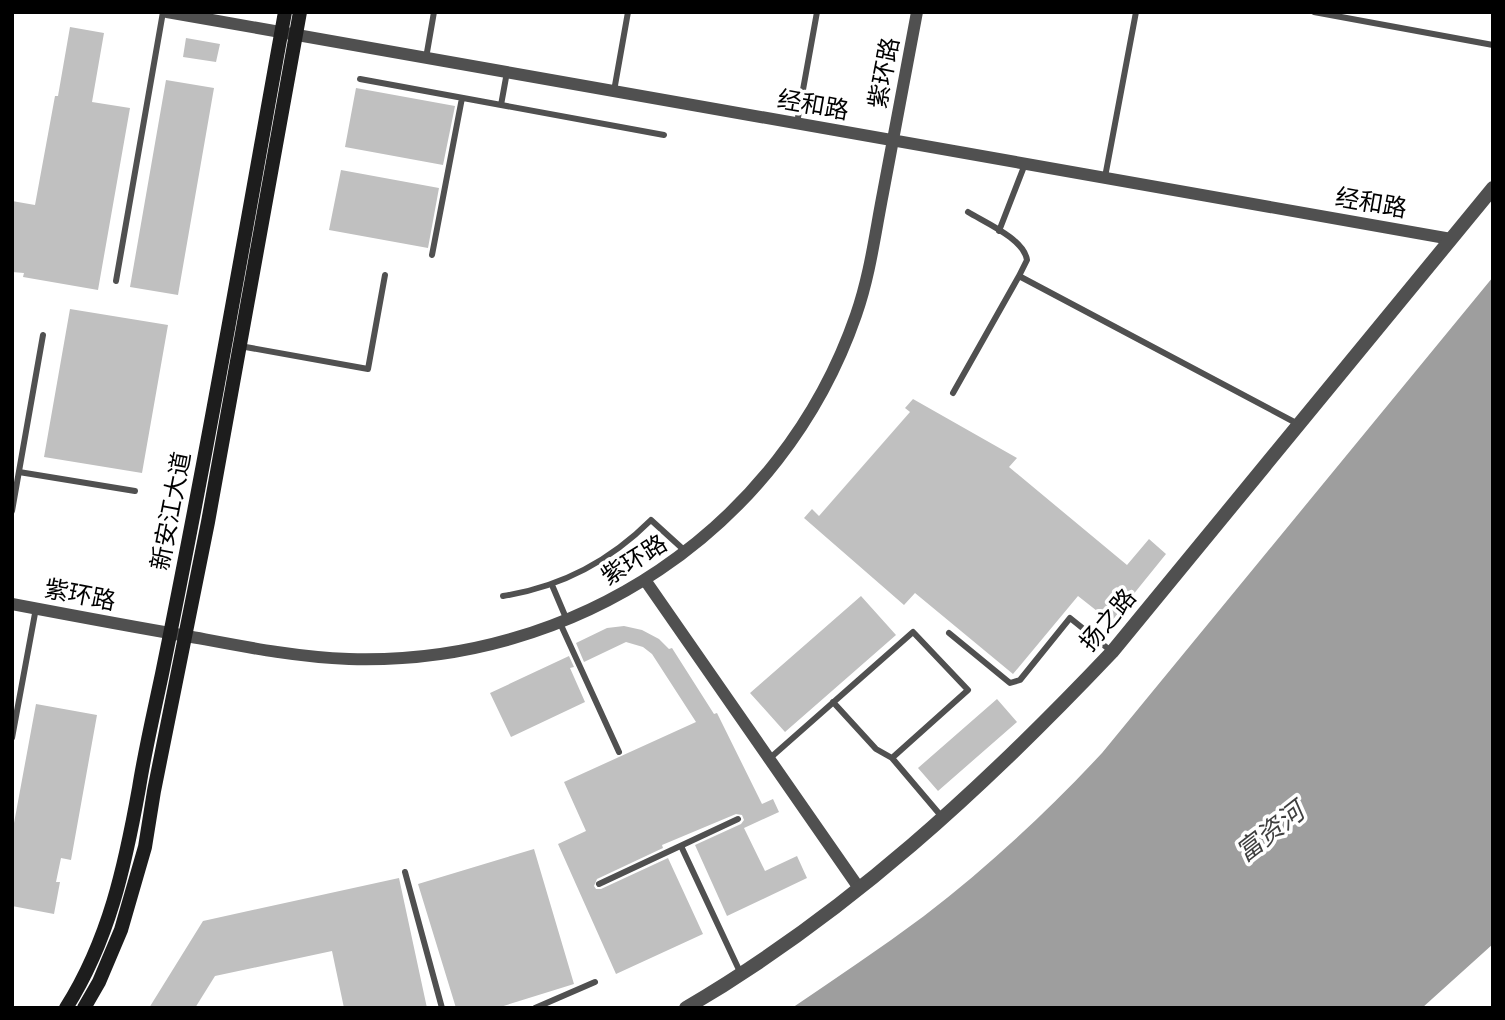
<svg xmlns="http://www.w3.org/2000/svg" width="1505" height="1020" font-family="Ubuntu,'Noto Sans SC',sans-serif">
<rect width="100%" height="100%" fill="#fff"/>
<path fill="#9e9e9e" d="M1493 277V944L1422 1008H792C836 978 881 948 924 916 988 867 1047 812 1102 753Z"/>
<path fill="#c0c0c0" d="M70 27 104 33 92 102 130 108 98 290 23 277 24 273 12 272V201L35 205 55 96H58Z
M186 38 220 44 216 62 183 57Z
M166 80 214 88 178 295 130 287Z
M356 88 455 106 443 165 345 147Z
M341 170 439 188 428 248 329 230Z
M70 309 168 325 142 473 44 457Z
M913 399 1017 458 1009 467 1127 565 1149 539 1166 554 1111 622 1078 596 1013 674 915 593 904 605 804 518 812 509 819 516 910 412 905 408Z
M861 596 896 635 785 732 750 693Z
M624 626 642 630 659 639 669 649 672 648 714 714 717 713 762 804 773 799 779 812 744 828 765 871 797 856 807 878 727 916 695 845 741 824 744 820 742 815 736 814 662 845 663 848 597 879 594 886 596 889H601L668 858 703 934 616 974 558 844 586 831 564 782 696 722 652 654 643 647 626 642 584 662 576 643 607 628Z
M569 656 574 667 570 668 585 702 511 737 490 693Z
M997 699 1017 722 938 791 918 768Z
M36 704 97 715 71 860 61 858 56 882H60L54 914 12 906V834Z
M534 849 574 984 497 1008H456L418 884Z
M399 878 427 1008H344L332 951 215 976 195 1008H149L203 921Z"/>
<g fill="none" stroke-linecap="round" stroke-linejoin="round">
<path stroke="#505050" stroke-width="6" d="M1314 12 1493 45
M426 58 434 12
M360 79 664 135
M614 91 628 12
M501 105 507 72
M797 123 817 12
M1105 177 1136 12
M968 212C986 223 1024 239 1027 260L1019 276
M999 231 1025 164
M432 255 462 98
M116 281 163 12
M240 346 368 369 385 275
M953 393 1019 276 1298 424
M19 472 135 491
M12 511 43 335
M552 585 566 618
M503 596C561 587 609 562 651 520L684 550
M560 623 619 752
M949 633 1010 683 1020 680 1070 618 1111 651
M833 702 876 749 892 758 942 817
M12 738 36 608
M769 759 913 632 968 690 892 758
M681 846 741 974
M405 872 442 1008
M599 884 738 819
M535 1008 595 982"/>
<path stroke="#505050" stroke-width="12" d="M167 12 1451 239
M645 580 859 888
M12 604C70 615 128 626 187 636 241 646 294 657 349 659 575 666 782 529 856 315 870 275 875 234 883 193 894 133 906 72 917 12"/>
<path stroke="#505050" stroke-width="14" d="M686 1008C847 914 985 786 1112 652L1493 188"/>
<path stroke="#1d1d1d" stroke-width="14" d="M66 1008C109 940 125 866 139 788 145 750 154 712 162 674 207 454 245 233 285 12
M84 1008 99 982 121 930 145 847 154 791 208 522 300 12"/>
</g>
<g text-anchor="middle" stroke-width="7" stroke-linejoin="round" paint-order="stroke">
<g font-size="24" fill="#000" stroke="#fff">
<text transform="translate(884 73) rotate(-79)" y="8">紫环路</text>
<text transform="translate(813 105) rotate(10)" y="8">经和路</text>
<text transform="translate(1371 203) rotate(10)" y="8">经和路</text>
<text transform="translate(171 511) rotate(-79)" y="8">新安江大道</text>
<text transform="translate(634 560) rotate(-32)" y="8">紫环路</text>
<text transform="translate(80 595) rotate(11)" y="8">紫环路</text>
<text transform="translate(1108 620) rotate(-50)" y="8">扬之路</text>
</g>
<g font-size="26" font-style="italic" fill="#3f3f3f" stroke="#fff">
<text transform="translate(1270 832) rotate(-38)" y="9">富资河</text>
</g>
</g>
<rect width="1505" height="1020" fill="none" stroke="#000000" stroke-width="28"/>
</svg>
